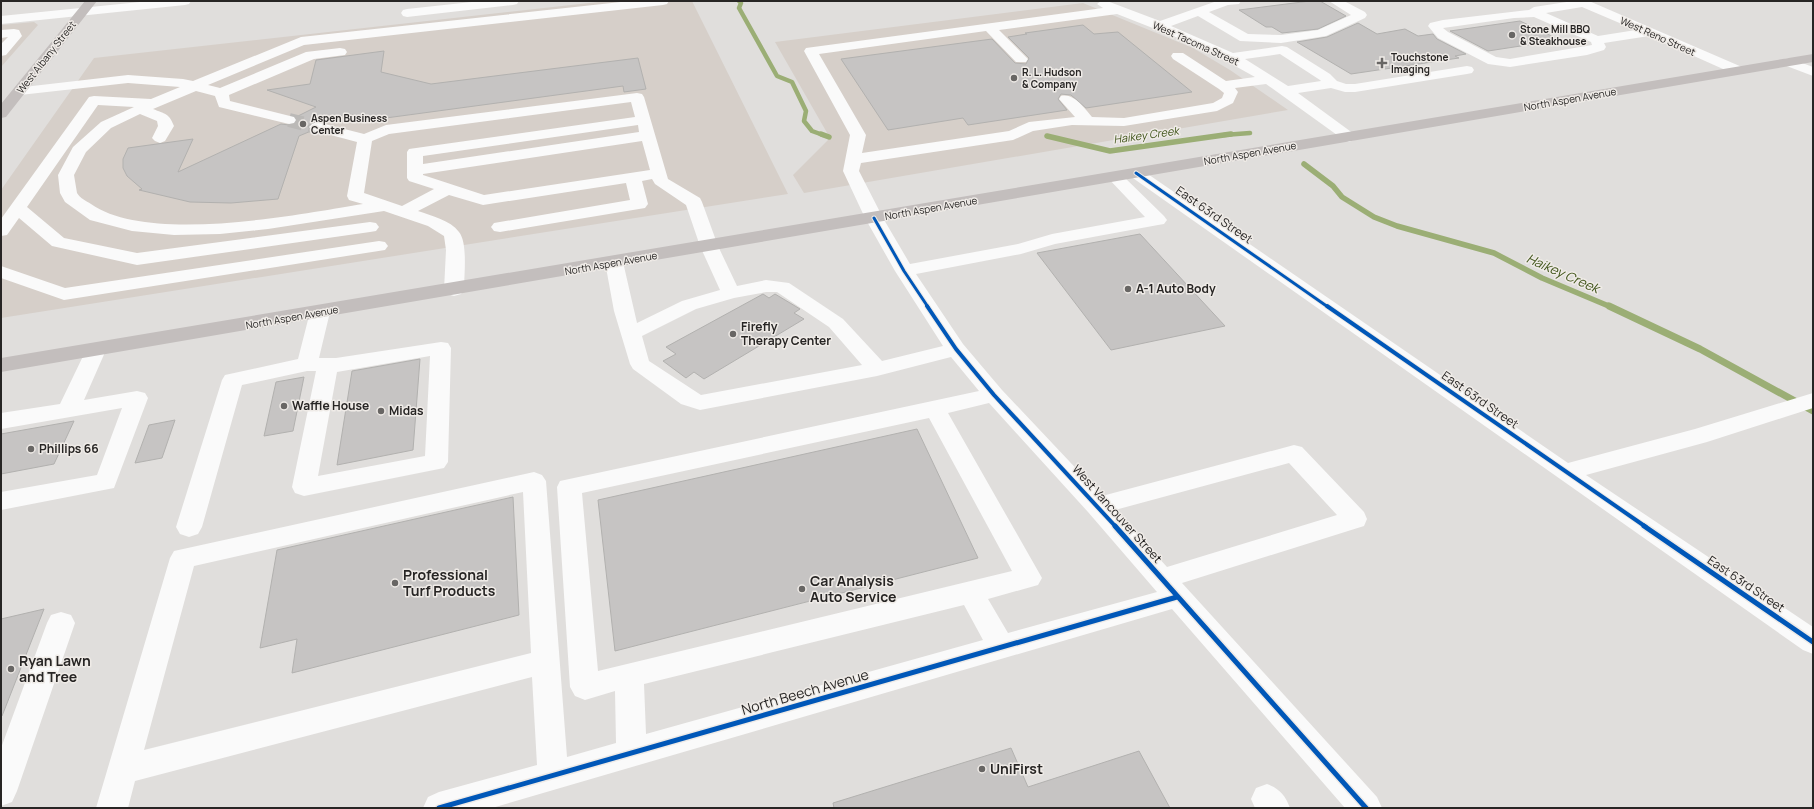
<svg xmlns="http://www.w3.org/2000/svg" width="1814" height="809" font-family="Manrope,sans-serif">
<rect width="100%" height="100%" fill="#e0dedc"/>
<path fill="#d6cfc9" d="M607 1H692L788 194 1 318V190L94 58Z
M1083 3 1193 48 1230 70 1288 110 804 193 793 175 830 138 775 42Z
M34 22 38 25 1 67V25Z"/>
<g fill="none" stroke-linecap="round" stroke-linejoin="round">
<path stroke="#9bae75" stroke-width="4.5" d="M739 1 741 3 739 8 777 76 792 82 806 111 804 121 812 131 823 135
M1224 135 1250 133"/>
<path stroke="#9bae75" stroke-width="5.5" d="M821 134 829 137
M1047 136 1110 151 1231 134
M1304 164 1333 186 1342 197 1374 217 1397 226 1494 253 1542 278 1611 307"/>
<path stroke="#9bae75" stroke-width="7" d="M1609 306 1700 349 1813 411"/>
</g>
<path fill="#c6c4c3" stroke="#b2b1af" d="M1310 1H1320L1346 16 1318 29 1282 33 1272 27H1266L1239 10Z
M1520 21 1560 40 1488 51 1450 31Z
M1358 23 1377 34 1405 29 1418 36 1433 34 1437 39 1466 54 1455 56 1459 58 1351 74 1297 42 1327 37Z
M1083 25 1094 34 1118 32 1192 92 1086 108 1071 95 1061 94 1058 99 1067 110 968 125 963 118 888 130 841 59 992 39 1015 63 1026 64 1029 58 1008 37 1027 34 1025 33Z
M384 51 381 72 431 84 638 58 646 89 624 92 623 86 371 120 346 113 327 123 316 121 308 126 311 131 299 136 278 199 231 203 190 202 139 190 142 189 127 176 123 168V159L128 148 193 139 178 172 281 124 289 125 294 124 297 121 296 117 316 107 267 90 310 84 316 60Z
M1140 234 1225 326 1111 350 1037 253Z
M763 294 769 298 775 294 800 309 794 313 804 319 704 379 694 372 686 378 663 361 676 354 666 347Z
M420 359 413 450 337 465 352 371Z
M304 377 293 431 264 436 276 382Z
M175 420 162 458 135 463 149 425Z
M74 421 54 464 1 474V434Z
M917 429 978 558 615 651 598 500Z
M513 497 519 615 292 673 297 639 260 648 277 550Z
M44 609 2 716H1V619Z
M1011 748 1028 787 1139 751 1170 808H834L833 803Z"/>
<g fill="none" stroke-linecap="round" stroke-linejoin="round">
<path stroke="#bbb9b7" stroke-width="14" stroke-dasharray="14 7" stroke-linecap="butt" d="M289 120 317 127"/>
<path fill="#fafafa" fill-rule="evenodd" d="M150 1H191L189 4 185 5 1 24V16Z
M481 1H519L517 4 513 5 407 17 403 16 401 13 403 10 407 9Z
M630 1H669L667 4 663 5 304 45 208 85 220 88 306 52 340 48 345 49 347 52 345 55 314 59 229 95 230 101 294 117 296 120 294 123 289 124 219 107 215 96 196 91 153 109C165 114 169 113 174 126L165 141 160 143 155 141 152 138 158 126 157 121 140 114 111 128 86 152 74 175 77 193C80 198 86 201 91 204 148 244 296 215 363 204L349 200 347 196 357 142 312 130 309 127 312 124 317 122 364 134 386 125 637 93 642 94 644 97 668 179 700 198 702 202 718 246 737 286 766 280 789 283 843 319 882 361 943 346 895 271 865 218 843 171 850 135 804 51 806 48 1103 8 1097 4 1101 1H1107L1160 21 1217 1H1241L1239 4 1228 5 1209 12 1248 34 1281 35 1318 30 1351 15 1329 1H1344L1365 12 1367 15 1365 18 1326 36 1281 43 1240 41 1198 16 1171 26 1233 53 1282 46 1287 47 1330 74 1337 81 1346 84H1355L1467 66 1472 67 1474 70 1472 73 1467 74 1355 92H1345L1331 88 1298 93 1354 134 1357 137 1354 140 1349 142 1344 140 1266 84 1235 88 1238 92 1233 103 1217 111 1124 126 1072 125 1033 131 1013 140 861 163 859 171 883 218 910 264 1018 244 1052 234 1145 217 1107 177 1109 174 1115 172 1121 174 1164 216 1167 220 1164 224 1158 225 1055 244 1021 254 916 274 963 344 1002 390 1102 496 1294 445 1302 447 1364 512 1367 519 1364 526 1182 583 1377 797 1382 808H1345L1172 609 492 808H423L428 797 439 792 537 765 532 677 135 781 128 808H96L170 558 174 551 534 472 542 475 546 481 567 757 616 743 615 691 585 700 575 696 570 687 557 487 560 481 979 391 951 357 877 376 700 410 681 404 633 369 630 364 614 311 605 262 607 258 614 256 621 258 623 262 637 323 682 301 720 290 700 246 686 205 655 184 652 179 642 181 648 204 645 208 500 232 494 231 491 227 494 223 630 200 626 183 483 205 449 195 418 211C432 216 450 220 459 232 468 243 464 276 464 290L461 294 454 296 447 294 444 290 446 250 444 236 428 226 384 211 268 229 220 234 174 235 132 231 90 220 65 202 60 193 58 175 73 147 101 122 134 107 98 105 27 207 64 238 137 253 370 222 376 223 379 227 376 231 370 232 137 265 52 246 19 218 7 235 1 236V219L89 97 94 96 151 99 180 87 128 83 20 95 15 94 13 91 15 88 128 75 183 79 193 81 301 37ZM1117 14 1201 47 1255 77 1226 81 1183 53H1173L1171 56 1173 59 1219 89 1224 93 1222 98 1213 103 1124 118 1092 117C1084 108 1074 93 1061 96L1059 99 1075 117 1029 122 1009 131 862 153 866 135 819 54 986 31 1016 62H1026L1028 59 999 30ZM1280 54 1320 80 1321 81 1288 86 1245 59ZM631 102 635 117 409 149 407 152V178L409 181 434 189 402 206 364 193 372 141 389 134ZM638 125 639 132 423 164V156ZM642 141 650 170 484 195 423 175V174ZM766 292H777L829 327 862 365 701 395 649 361 642 336 696 309 734 298ZM989 403 1088 512 1157 592 1008 633 988 599 1038 585 1042 578 948 413ZM929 418 1012 571 598 671 582 493ZM1289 463 1337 515 1167 567 1115 510ZM523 492 531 653 144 750 194 566ZM964 605 983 640 646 734 644 684Z
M1573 1H1589L1742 67 1744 70 1742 73H1732L1649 36 1604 43 1606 47 1604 50 1587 55 1510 67 1488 64 1438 38 1428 26 1430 23 1443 20 1529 10 1534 7ZM1582 7 1636 30 1598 36 1546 13ZM1534 17 1591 42 1592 45 1510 59 1496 57 1448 32 1443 28 1514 18Z
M14 29 19 30 22 36 6 55 1 56V44L8 37 1 38V30Z
M1789 58 1813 67V76L1784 65 1782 62 1784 59Z
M1136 168 1142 170 1568 463 1695 429 1813 393V408L1707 442 1586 475 1813 627V654L1803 650 1130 176 1128 173 1130 170Z
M379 241 385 242 388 246 385 250 64 300 1 278V266L65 288Z
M320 306 327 308 330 312 319 358H336L441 342 448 343 451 348 448 462 444 468 304 496 295 493 292 487 316 371H307L242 385 202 527 198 534 189 537 180 534 176 527 222 380 225 375 298 359 310 312 313 308ZM430 356 425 456 318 476 337 372Z
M96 344 103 345 106 350 84 400 137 391 145 393 148 398 114 488 1 510V492L97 475 122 408 1 429V413L60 404 86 350 89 345Z
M61 612 71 615 75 623 17 791 12 802 1 806V748L47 623 51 615Z
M1267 784C1280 789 1285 795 1290 808H1255L1251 799 1256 788Z"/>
<path fill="#c3bebd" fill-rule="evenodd" d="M85 1H97L6 117 1 118V104Z
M1813 54V62L1 372V358Z"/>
<g stroke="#efebe7" stroke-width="5">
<path id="cycleway-far2" d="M1136 173 1328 307
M874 218 904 271 928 307"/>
</g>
<g stroke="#efebe7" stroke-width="6">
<path id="cycleway-far1" d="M927 306 956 349 994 395 1116 527
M1327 306 1646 527"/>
</g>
<g stroke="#efebe7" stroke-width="8">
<path id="cycleway" d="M1115 526 1366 808
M1644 526 1813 642
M439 808 1177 597"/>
</g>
<use href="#cycleway-far2" stroke="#0057b8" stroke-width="3"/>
<use href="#cycleway-far1" stroke="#0057b8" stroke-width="4"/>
<use href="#cycleway" stroke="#0057b8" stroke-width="5"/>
</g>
<g fill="#686664" stroke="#efebe7" stroke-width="1.5">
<circle cx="1512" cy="35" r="4"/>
<path d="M1380 57h4v4h4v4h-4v4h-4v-4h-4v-4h4z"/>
<circle cx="1014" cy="78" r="4"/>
<circle cx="303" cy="124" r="4"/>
<circle cx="1128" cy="289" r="4"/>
<circle cx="733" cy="334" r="4"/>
<circle cx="284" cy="406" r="4"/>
<circle cx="381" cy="411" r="4"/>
<circle cx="31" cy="449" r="4"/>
<circle cx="395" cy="583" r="4"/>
<circle cx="802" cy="589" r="4"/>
<circle cx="11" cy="669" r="4"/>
<circle cx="982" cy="769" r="4"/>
</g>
<g text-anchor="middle" stroke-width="3" stroke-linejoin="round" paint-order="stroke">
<g font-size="10" font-weight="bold" fill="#272524" stroke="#efebe7" text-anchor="start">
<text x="1520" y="33">Stone Mill BBQ<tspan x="1520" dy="12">&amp; Steakhouse</tspan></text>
<text x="1391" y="61">Touchstone<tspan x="1391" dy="12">Imaging</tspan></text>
<text x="1022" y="76">R. L. Hudson<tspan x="1022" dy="12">&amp; Company</tspan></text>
<text x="311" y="122">Aspen Business<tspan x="311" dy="12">Center</tspan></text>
</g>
<g font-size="10" fill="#272524" stroke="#efebe7">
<text transform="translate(1658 36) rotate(24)" y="4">West Reno Street</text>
<text transform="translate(1196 43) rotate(24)" y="4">West Tacoma Street</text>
<text transform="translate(46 57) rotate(-52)" y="4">West Albany Street</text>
<text transform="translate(1570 99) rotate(-10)" y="4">North Aspen Avenue</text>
<text transform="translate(1250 153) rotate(-10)" y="4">North Aspen Avenue</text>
<text transform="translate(931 208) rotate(-10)" y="4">North Aspen Avenue</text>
<text transform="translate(611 263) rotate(-10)" y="4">North Aspen Avenue</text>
<text transform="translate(292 317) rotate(-10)" y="4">North Aspen Avenue</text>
</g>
<g font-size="11" font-style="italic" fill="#41551b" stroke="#efebe7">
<text transform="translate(1146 135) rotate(-8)" y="4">Haikey Creek</text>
</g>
<g font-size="12" fill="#272524" stroke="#efebe7">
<text transform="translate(1214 215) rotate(35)" y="4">East 63rd Street</text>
<text transform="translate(1480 400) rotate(35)" y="4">East 63rd Street</text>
<text transform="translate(1117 514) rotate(48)" y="4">West Vancouver Street</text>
<text transform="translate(1746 584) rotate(34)" y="4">East 63rd Street</text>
</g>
<g font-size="12" font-weight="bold" fill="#272524" stroke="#efebe7" text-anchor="start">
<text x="1136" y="293">A-1 Auto Body</text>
<text x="741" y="331">Firefly<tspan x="741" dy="14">Therapy Center</tspan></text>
<text x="292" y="410">Waffle House</text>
<text x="389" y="415">Midas</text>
<text x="39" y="453">Phillips 66</text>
</g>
<g font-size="13" font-style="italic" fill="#41551b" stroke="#efebe7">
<text transform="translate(1563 273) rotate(24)" y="5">Haikey Creek</text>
</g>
<g font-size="14" font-weight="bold" fill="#272524" stroke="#efebe7" text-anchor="start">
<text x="403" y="580">Professional<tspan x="403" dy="16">Turf Products</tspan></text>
<text x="810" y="586">Car Analysis<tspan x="810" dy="16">Auto Service</tspan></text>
<text x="19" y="666">Ryan Lawn<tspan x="19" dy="16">and Tree</tspan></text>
<text x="990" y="774">UniFirst</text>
</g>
<g font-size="14" fill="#272524" stroke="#efebe7">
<text transform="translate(805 692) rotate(-16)" y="5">North Beech Avenue</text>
</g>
</g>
<rect width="1814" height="809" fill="none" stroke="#272524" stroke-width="4"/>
</svg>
